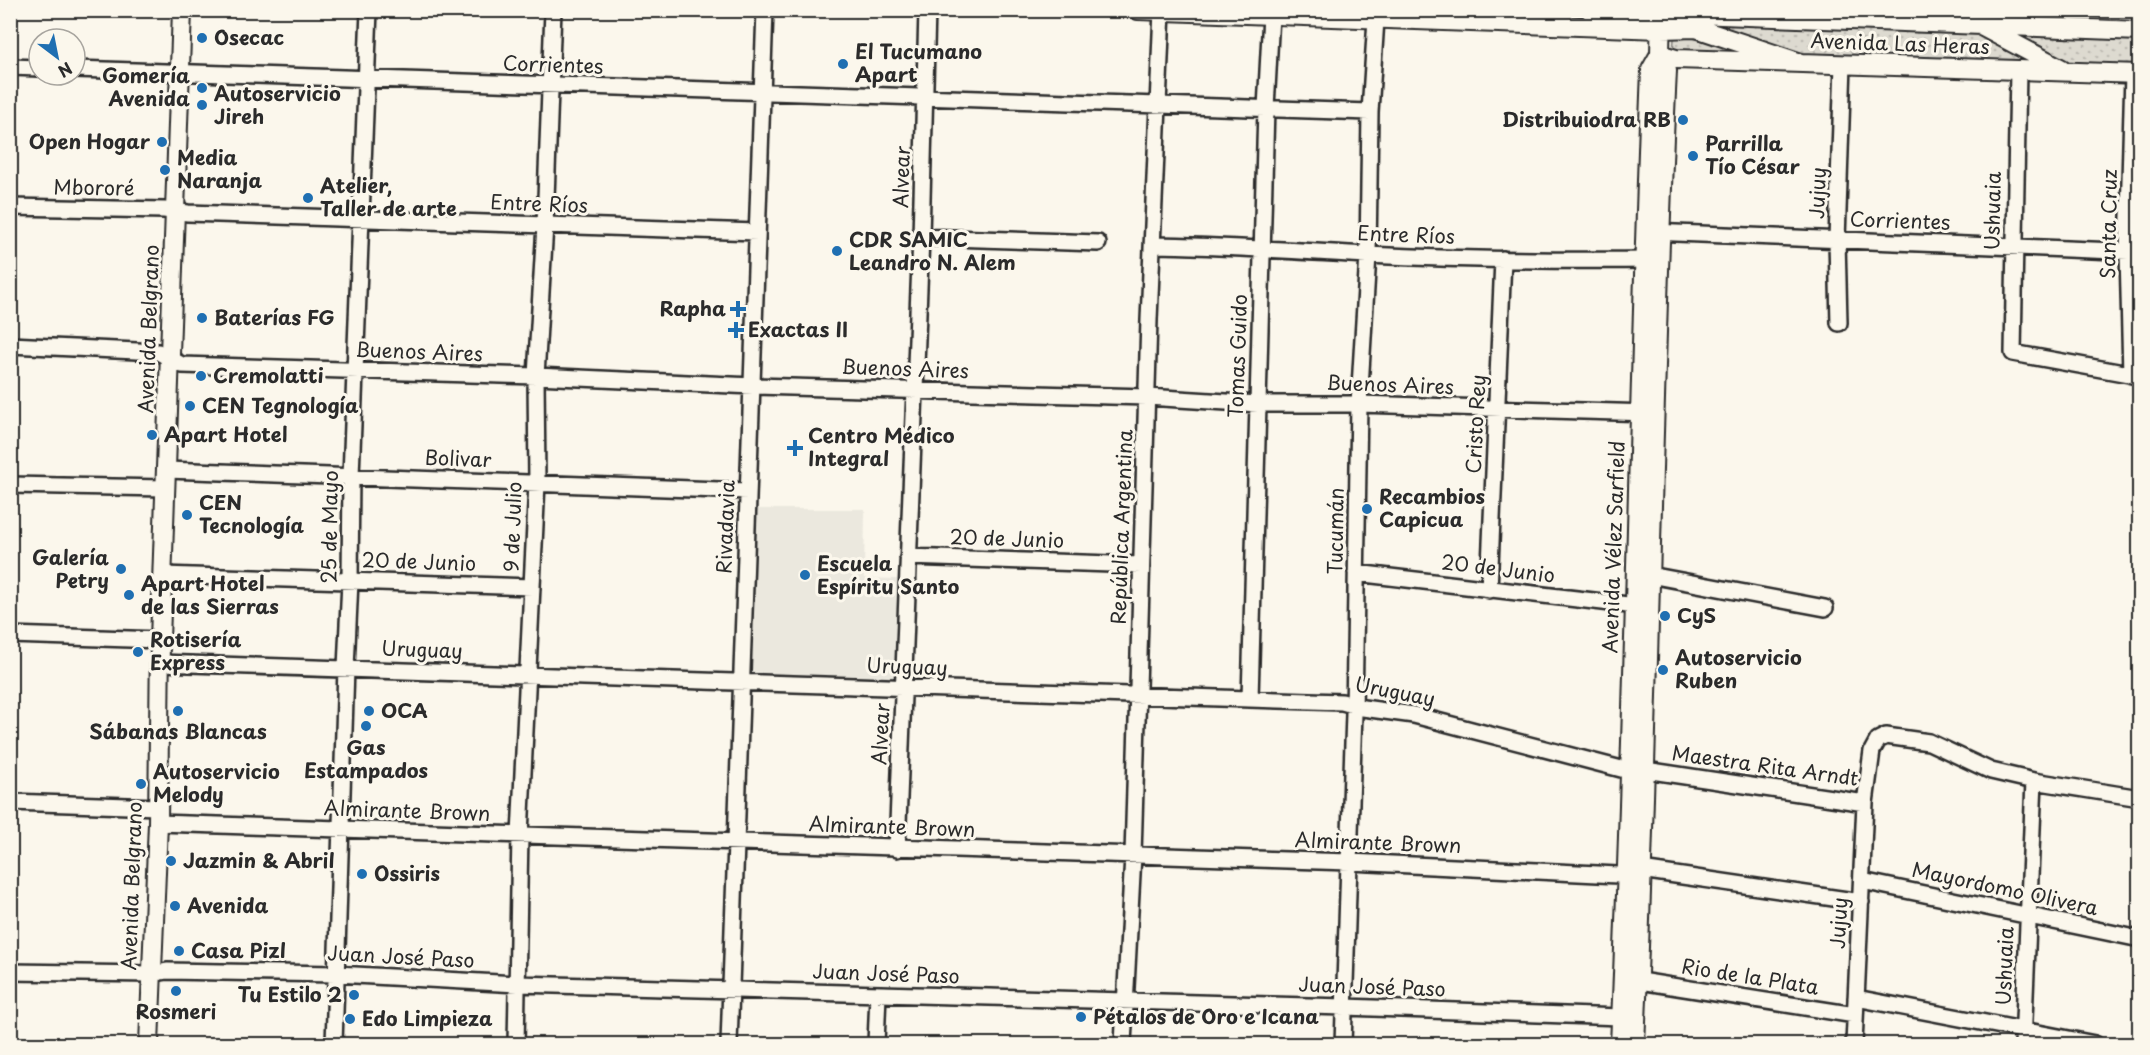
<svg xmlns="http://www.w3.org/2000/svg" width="2150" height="1055" font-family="'Playpen Sans',sans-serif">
<defs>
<pattern id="grass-dots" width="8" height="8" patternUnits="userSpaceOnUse" patternTransform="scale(1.5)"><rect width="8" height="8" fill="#dddad0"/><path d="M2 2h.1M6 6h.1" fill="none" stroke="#bebbb3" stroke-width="1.8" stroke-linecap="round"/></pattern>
</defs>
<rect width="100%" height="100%" fill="#fbf7ec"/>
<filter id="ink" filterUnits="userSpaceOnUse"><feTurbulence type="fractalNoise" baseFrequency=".0167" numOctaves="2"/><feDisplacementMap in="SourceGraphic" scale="12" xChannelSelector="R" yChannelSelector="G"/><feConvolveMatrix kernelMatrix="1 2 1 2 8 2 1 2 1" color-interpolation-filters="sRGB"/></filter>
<g filter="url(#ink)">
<path fill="#ebe8de" d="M754 509H865L864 578 897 579 894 682 752 678Z"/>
<path fill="url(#grass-dots)" stroke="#84827e" stroke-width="1.5" d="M1696 23 1974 28 2042 63 1820 58Z
M2005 30 2139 35V69L2073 67Z
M1697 35 1763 54 1673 52 1674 39 1677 36Z"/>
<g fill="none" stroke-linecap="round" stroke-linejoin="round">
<g stroke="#2b2b2b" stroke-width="20">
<path id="minor" d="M10 67 39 68
M75 69 1370 112
M2018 70 2013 353 2140 376
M10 207 164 210 188 213 757 232
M1651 232 2140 252
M921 237 1098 243
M1153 245C1225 246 1296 251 1367 255 1463 260 1559 261 1655 260
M1839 323 1837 240 1843 64
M10 345 158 352 182 365 536 376 753 386 1147 397 1258 404H1359L1650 413
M2131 375 2128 252 2133 73
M166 470 747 491
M10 485 165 488
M908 557 1141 565
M1356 573 1645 607
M1639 573 1825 608
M162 575 532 587
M1489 590 1503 259
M10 635 160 640
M160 663 1342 702 1363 708 1414 715 1629 771 1645 770 1865 803 1872 751 1878 740 1886 736 1929 742 1991 771 2034 781 2140 798
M1250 699 1266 108 1271 15
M10 802 158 807
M158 823 1350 862 1618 875H1626L1641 870 1861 902
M897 849 921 237 927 10
M1862 881 2140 939
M10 972 151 974 167 971 337 974 518 984 1345 1007 1621 1017
M1627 979 1855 1015
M1856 998 2095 1044
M334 1044 346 668 350 581 351 476 369 10
M516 1044 520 835 537 483 536 376 545 225 553 10
M729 1044 765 10
M876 1044 878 994
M1123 1044 1133 855 1149 320 1162 10
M1343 1044 1354 713 1359 404 1368 255 1370 112 1376 19
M1854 1044 1865 803
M2023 1044 2034 781"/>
</g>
<g stroke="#2b2b2b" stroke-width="22">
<path id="major" d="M1138 10 1661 29 1696 28 1801 63
M1590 10 2140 31
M1983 27 2062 69
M1660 54 1676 59 2140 74
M149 1044 158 823 160 640 182 10
M1620 1044C1635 720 1638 395 1651 70L1660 54
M1635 1044C1650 720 1651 396 1667 71L1660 54 1661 10"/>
</g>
<use href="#minor" stroke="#fbf7ec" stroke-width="15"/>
<use href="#major" stroke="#fbf7ec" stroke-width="18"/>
</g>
</g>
<g fill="#1f6fb2" stroke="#fbf7ec" stroke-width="2">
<circle cx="202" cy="38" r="6"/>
<circle cx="843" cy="64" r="6"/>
<circle cx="202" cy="88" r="6"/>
<circle cx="202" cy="105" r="6"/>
<circle cx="1683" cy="120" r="6"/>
<circle cx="162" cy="142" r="6"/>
<circle cx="1693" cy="156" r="6"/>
<circle cx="165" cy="170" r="6"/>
<circle cx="308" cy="198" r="6"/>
<circle cx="837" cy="251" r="6"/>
<path d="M735 300h6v6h6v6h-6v6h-6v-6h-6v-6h6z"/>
<circle cx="202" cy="318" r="6"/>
<path d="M733 321h6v6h6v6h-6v6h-6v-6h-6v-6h6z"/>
<circle cx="201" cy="376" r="6"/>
<circle cx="190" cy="406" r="6"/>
<circle cx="152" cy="435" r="6"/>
<path d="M792 439h6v6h6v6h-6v6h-6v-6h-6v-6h6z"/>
<circle cx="1367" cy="509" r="6"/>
<circle cx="187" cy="515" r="6"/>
<circle cx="121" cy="569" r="6"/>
<circle cx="805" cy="575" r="6"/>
<circle cx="129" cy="595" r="6"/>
<circle cx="1665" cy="616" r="6"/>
<circle cx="138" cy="652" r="6"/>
<circle cx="1663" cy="670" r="6"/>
<circle cx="178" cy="711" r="6"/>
<circle cx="369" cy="711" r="6"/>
<circle cx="366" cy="726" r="6"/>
<circle cx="141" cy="784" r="6"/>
<circle cx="171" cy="861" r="6"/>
<circle cx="362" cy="874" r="6"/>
<circle cx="175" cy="906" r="6"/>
<circle cx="179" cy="951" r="6"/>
<circle cx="176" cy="991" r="6"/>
<circle cx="354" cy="995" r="6"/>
<circle cx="1081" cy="1017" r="6"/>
<circle cx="350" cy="1019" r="6"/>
</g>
<g text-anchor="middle" stroke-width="6" stroke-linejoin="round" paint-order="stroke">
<g font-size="20" font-weight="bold" fill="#2b2b2b" stroke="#fbf7ec" text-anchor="start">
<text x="214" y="45">Osecac</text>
<text x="855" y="59">El Tucumano<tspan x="855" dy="23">Apart</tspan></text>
<text x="190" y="83" text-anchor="end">Gomería<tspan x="190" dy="23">Avenida</tspan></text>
<text x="214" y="101">Autoservicio<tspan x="214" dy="23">Jireh</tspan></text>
<text x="1671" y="127" text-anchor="end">Distribuiodra RB</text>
<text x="150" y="149" text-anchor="end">Open Hogar</text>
<text x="1705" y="151">Parrilla<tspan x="1705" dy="23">Tío César</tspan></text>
<text x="177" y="165">Media<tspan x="177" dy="23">Naranja</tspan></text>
<text x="320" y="193">Atelier,<tspan x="320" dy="23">Taller de arte</tspan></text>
<text x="849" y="247">CDR SAMIC<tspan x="849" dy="23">Leandro N. Alem</tspan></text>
<text x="726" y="316" text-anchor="end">Rapha</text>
<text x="214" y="325">Baterías FG</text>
<text x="748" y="337">Exactas II</text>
<text x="213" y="383">Cremolatti</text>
<text x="202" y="413">CEN Tegnología</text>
<text x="164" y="442">Apart Hotel</text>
<text x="808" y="443">Centro Médico<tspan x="808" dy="23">Integral</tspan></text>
<text x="1379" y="504">Recambios<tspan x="1379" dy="23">Capicua</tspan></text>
<text x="199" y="510">CEN<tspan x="199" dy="23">Tecnología</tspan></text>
<text x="109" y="565" text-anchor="end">Galería<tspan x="109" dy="23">Petry</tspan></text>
<text x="817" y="571">Escuela<tspan x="817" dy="23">Espíritu Santo</tspan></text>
<text x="141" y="591">Apart Hotel<tspan x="141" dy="23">de las Sierras</tspan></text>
<text x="1677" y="623">CyS</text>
<text x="150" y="647">Rotisería<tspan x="150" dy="23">Express</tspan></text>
<text x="1675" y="665">Autoservicio<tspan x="1675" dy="23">Ruben</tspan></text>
<text x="381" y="718">OCA</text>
<text x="178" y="739" text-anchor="middle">Sábanas Blancas</text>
<text x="366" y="755" text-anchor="middle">Gas<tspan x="366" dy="23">Estampados</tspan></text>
<text x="153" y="779">Autoservicio<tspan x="153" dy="23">Melody</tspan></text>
<text x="183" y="868">Jazmin &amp; Abril</text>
<text x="374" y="881">Ossiris</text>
<text x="187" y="913">Avenida</text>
<text x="191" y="958">Casa Pizl</text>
<text x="342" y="1002" text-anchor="end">Tu Estilo 2</text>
<text x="176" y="1019" text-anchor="middle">Rosmeri</text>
<text x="1093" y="1024">Pétalos de Oro e Icana</text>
<text x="362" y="1026">Edo Limpieza</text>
</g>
<g font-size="20" fill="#2b2b2b" stroke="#fbf7ec">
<text transform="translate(1900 44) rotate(2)" y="7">Avenida Las Heras</text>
<text transform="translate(553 65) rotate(2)" y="7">Corrientes</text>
<text transform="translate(902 177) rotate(-88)" y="7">Alvear</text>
<text transform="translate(94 188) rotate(1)" y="7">Mbororé</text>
<text transform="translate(1818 193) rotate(-88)" y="7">Jujuy</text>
<text transform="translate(539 204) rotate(2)" y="7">Entre Ríos</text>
<text transform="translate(1993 211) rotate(-89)" y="7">Ushuaia</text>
<text transform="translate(1900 221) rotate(2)" y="7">Corrientes</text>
<text transform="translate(2109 224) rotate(-89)" y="7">Santa Cruz</text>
<text transform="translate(1406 235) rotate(2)" y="7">Entre Ríos</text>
<text transform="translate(149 329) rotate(-88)" y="7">Avenida Belgrano</text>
<text transform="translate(419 352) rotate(2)" y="7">Buenos Aires</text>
<text transform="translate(1238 356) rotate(-88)" y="7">Tomas Guido</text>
<text transform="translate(905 369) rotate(2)" y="7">Buenos Aires</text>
<text transform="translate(1390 385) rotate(2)" y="7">Buenos Aires</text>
<text transform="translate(1476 424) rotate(-87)" y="7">Cristo Rey</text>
<text transform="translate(458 459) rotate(2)" y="7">Bolivar</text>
<text transform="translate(330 527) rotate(-89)" y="7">25 de Mayo</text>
<text transform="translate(513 527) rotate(-88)" y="7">9 de Julio</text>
<text transform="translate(726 527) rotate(-88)" y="7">Rivadavia</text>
<text transform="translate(1122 527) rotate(-88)" y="7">República Argentina</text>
<text transform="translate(1336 531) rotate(-89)" y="7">Tucumán</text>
<text transform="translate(1007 539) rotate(2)" y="7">20 de Junio</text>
<text transform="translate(1614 547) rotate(-88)" y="7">Avenida Vélez Sarfield</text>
<text transform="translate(419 562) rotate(2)" y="7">20 de Junio</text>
<text transform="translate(1498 569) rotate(7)" y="7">20 de Junio</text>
<text transform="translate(422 650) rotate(2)" y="7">Uruguay</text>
<text transform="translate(907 667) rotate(2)" y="7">Uruguay</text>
<text transform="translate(1395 692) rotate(11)" y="7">Uruguay</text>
<text transform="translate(881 734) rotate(-87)" y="7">Alvear</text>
<text transform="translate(1765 766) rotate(8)" y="7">Maestra Rita Arndt</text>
<text transform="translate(407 811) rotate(2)" y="7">Almirante Brown</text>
<text transform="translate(892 827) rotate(2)" y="7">Almirante Brown</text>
<text transform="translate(1378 843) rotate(2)" y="7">Almirante Brown</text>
<text transform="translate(132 886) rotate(-88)" y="7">Avenida Belgrano</text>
<text transform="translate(2005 889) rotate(12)" y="7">Mayordomo Olivera</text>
<text transform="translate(1839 923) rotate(-87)" y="7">Jujuy</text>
<text transform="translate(401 957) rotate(3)" y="7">Juan José Paso</text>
<text transform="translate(2005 966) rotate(-88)" y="7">Ushuaia</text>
<text transform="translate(886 974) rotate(2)" y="7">Juan José Paso</text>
<text transform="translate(1750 977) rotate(9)" y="7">Rio de la Plata</text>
<text transform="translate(1372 987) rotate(2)" y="7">Juan José Paso</text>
</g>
</g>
<rect width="2150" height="1055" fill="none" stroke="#fbf7ec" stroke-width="36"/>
<rect x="18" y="18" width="2114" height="1019" fill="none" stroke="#2b2b2b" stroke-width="2" filter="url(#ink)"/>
<g transform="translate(57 57) rotate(148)"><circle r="28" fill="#fbf7ec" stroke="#a8a59f" stroke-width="1.5"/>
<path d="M0-4.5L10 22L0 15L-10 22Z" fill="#1f6fb2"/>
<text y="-9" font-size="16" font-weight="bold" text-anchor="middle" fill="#2b2b2b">N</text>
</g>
</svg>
